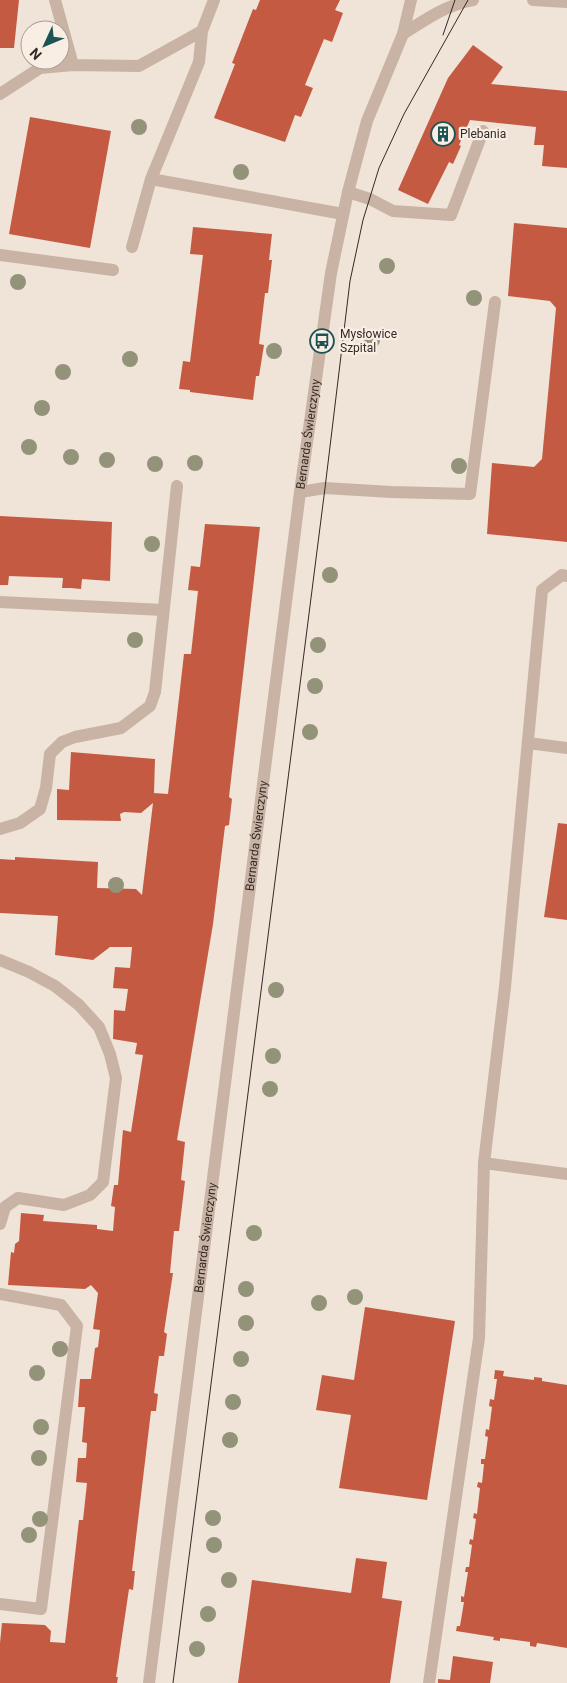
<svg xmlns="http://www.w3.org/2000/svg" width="567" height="1683" font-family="Roboto,sans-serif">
<rect width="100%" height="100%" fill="#f0e3d8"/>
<path fill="#c45a42" d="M0 0H19L14 48H0Z
M260 0H340L335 10 343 13 332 42 324 39 305 85 313 88 301 117 295 115 285 142 214 118 235 64 232 63 253 9 256 10Z
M473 45 503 67 491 84 567 91V168L542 166 544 145H534L536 127 470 120 459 145 461 146 453 164 449 162 428 204 398 190 448 78Z
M30 117 111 131 90 248 9 234Z
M514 223 567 228V542L487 534 492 463 534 467 542 459 556 308 550 301 508 296Z
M193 227 272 234 269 260H272L268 293H265L259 344 264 345 259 376H256L253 400 190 392V390L179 389 183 361 190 362 203 255 190 254Z
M0 516 112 522 110 581 82 579 81 589 71 588H62L63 578 9 576 8 585H0Z
M205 524 260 527 229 797 232 799 229 825 225 826 213 924 177 1140 185 1142 181 1180 185 1181 179 1231H174L170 1273H173L164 1332 167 1334 164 1356H159L154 1393 158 1394 156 1411H151L132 1571H135L133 1590 129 1589 116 1677H118L117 1683H0V1643L2 1623 45 1625 51 1631 50 1642 65 1643 79 1520H83L87 1483 76 1482 78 1458H86L87 1443 82 1442 85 1407H78L80 1379H91L95 1348 98 1347 100 1330 93 1329 98 1293 91 1285 85 1289 8 1285 11 1252 14 1253 15 1244 19 1241 21 1213 44 1215 43 1221 97 1225V1229L113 1231 115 1207 111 1206 114 1185H118L123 1130 131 1132 143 1055 135 1054 137 1043 113 1039 114 1010 125 1011 128 989 113 988 115 967 130 968 132 947H110L93 960 55 955 58 916 0 913V859L15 860V857L98 862 97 888 136 889 142 895 153 803 141 813 124 812 120 814 121 821 57 820V789L69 790 71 752 155 759 154 793 168 794 184 654H191L198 591 188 590 191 566 200 567Z
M558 823 567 824V920L544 917Z
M365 1307 455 1321 427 1500 339 1488 351 1415 316 1410 322 1375 354 1380Z
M495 1370 504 1371 503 1376 534 1380V1377L542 1378V1381L567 1385V1648L537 1643 536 1647 530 1646V1642L500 1638V1641L493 1640 494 1637 456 1631 457 1626H460L464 1602H461V1596L464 1597 468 1572H465L466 1567H469L472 1545 469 1544 470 1539 473 1540 476 1519 473 1518 474 1513 477 1514 480 1488 477 1487 478 1482 482 1483 484 1464H481V1459H485L488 1437 485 1436 486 1429 489 1430 492 1407 489 1406 490 1399 494 1400 497 1379H494Z
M356 1558 387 1562 382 1598 402 1601 390 1683H238L252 1580 351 1593Z
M453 1656 493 1662 490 1683H438V1679L450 1680Z"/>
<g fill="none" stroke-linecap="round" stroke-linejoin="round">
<path stroke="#c8b3a4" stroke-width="12" d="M55 0 73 65 139 66 202 31 214 0
M0 94 40 68 73 65
M151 179 343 214
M348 192 370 199 393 211 451 215 483 131
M132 247 151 179 199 62 202 31
M0 255 113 270
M300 492 325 488 391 492 470 494 495 302
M567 576 562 575 542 590 505 987 484 1163 567 1174
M0 602 163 610
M528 743 567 748
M0 829 20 823 40 809 46 788 50 754 62 742 75 737 121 728 150 706 155 692 177 486
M0 960 29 972 55 986 79 1005 99 1027 110 1054 116 1078 103 1182 90 1195 64 1205 18 1198 5 1207 0 1224
M0 1294 61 1305 77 1326 41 1609 0 1604
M429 1683 479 1338 484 1163"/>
<g stroke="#c8b3a4" stroke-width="12">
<path d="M533 0 567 2"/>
<path d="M403 34C426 19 446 5 473 0"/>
<path id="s1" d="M149 1683 300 492 331 273 348 192 367 121 403 34 411 0"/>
</g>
<path stroke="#332926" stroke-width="1" d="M443 35 455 0
M173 1683 325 488 350 281 363 220 379 168 404 114 468 0"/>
</g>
<g fill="#929378">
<circle cx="139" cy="127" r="8"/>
<circle cx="241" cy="172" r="8"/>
<circle cx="387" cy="266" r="8"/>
<circle cx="18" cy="282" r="8"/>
<circle cx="474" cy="298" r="8"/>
<circle cx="372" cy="340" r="8"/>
<circle cx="274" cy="351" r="8"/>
<circle cx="130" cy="359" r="8"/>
<circle cx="63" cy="372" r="8"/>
<circle cx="42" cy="408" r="8"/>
<circle cx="29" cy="447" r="8"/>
<circle cx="71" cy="457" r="8"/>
<circle cx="107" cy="460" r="8"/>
<circle cx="195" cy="463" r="8"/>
<circle cx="155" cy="464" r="8"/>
<circle cx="459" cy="466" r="8"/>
<circle cx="152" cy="544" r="8"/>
<circle cx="330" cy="575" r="8"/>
<circle cx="135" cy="640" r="8"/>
<circle cx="318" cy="645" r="8"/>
<circle cx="315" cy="686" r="8"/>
<circle cx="310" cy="732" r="8"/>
<circle cx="116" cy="885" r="8"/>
<circle cx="276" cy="990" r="8"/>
<circle cx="273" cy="1056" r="8"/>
<circle cx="270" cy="1089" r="8"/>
<circle cx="254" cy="1233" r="8"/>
<circle cx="246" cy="1289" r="8"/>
<circle cx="355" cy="1297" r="8"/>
<circle cx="319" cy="1303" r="8"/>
<circle cx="246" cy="1323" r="8"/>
<circle cx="60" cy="1349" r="8"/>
<circle cx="241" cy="1359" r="8"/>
<circle cx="37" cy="1373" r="8"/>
<circle cx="233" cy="1402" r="8"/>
<circle cx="41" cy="1427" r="8"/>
<circle cx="230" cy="1440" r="8"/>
<circle cx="39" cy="1458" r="8"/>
<circle cx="213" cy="1518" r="8"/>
<circle cx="40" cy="1519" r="8"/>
<circle cx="29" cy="1535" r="8"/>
<circle cx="214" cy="1545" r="8"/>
<circle cx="229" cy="1580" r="8"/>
<circle cx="208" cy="1614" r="8"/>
<circle cx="197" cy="1649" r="8"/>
</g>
<defs>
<g id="building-ring" transform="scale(1.25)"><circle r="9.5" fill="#f8eee4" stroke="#1c5354" stroke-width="1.5"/><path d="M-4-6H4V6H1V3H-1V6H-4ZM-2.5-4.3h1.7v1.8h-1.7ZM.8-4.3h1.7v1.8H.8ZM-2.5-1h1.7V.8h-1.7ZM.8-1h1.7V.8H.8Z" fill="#1c5354"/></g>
<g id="bus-ring" transform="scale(1.25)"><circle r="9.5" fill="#f8eee4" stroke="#1c5354" stroke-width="1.5"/><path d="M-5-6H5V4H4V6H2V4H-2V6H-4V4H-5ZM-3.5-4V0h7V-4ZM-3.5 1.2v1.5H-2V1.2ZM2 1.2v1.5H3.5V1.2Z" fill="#1c5354"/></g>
</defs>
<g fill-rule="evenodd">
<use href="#building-ring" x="443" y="134"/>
<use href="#bus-ring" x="322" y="341"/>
</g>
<g text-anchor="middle" stroke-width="4.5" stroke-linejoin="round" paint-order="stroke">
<g font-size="12" fill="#332926" stroke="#f8eee4" text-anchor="start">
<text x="460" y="138">Plebania</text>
<text x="340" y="338">Mysłowice<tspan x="340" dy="14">Szpital</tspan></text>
</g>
<g font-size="12" fill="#332926" stroke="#f8eee4">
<text dy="4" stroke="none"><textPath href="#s1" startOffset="1259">Bernarda Świerczyny</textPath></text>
<text dy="4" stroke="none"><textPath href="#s1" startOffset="854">Bernarda Świerczyny</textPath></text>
<text dy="4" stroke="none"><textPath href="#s1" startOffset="449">Bernarda Świerczyny</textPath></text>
</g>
</g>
<g transform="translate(45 45) rotate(226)"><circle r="24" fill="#f8eee4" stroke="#a99f98"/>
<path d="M0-4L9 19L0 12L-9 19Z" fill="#1c5354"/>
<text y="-8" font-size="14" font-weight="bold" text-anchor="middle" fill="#332926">N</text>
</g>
</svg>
